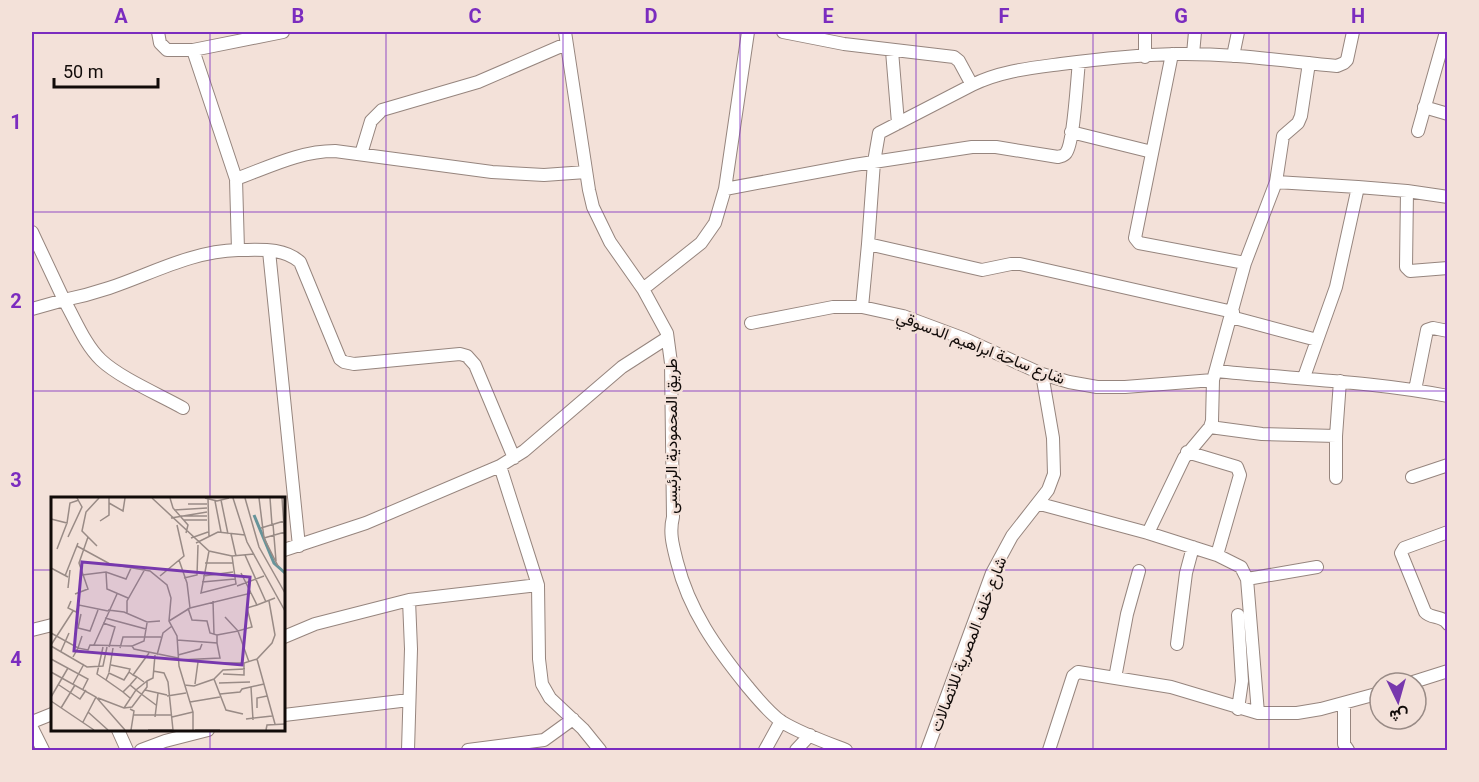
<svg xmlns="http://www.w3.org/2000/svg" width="1479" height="782" font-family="Roboto,Vazirmatn,sans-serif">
<rect width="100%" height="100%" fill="#f3e1d9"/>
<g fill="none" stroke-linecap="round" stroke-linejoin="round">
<g stroke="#96857e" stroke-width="14">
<path id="street" d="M158 32 160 43 167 50H193
M283 32 193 50 236 179C269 167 300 151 335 151L492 172 544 175 586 172
M565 32 589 190 593 207 610 242 643 289 667 333 671 363 673 517C669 533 673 546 677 562 689 610 716 648 747 686 757 698 769 713 782 722 802 734 825 742 846 750
M783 32 844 44 954 57 959 61 972 85 879 133 874 162 868 244
M892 51 898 123
M1172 54 1135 238 1139 243 1245 263
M1193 54 1195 32
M1233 56 1238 32
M1145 57V32
M972 85C1000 71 1031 68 1061 64 1099 59 1138 55 1176 54 1230 53 1284 61 1337 66L1344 63 1347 60 1353 32
M1424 107 1448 114
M1418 131 1446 32
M1071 132 1152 152
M361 154 371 121 382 110 478 82 566 44
M236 179 238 250C260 250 283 247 300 262L340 359 344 362 354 364 460 354 467 356 475 365 514 458
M1276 182 1358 187
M725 189 854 165 972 147H996L1058 157C1061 156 1064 156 1066 153 1074 143 1077 78 1079 62
M1407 191 1406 267 1410 271 1448 268
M32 232 64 300C79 297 94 293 109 288 151 274 192 251 238 250
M269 251 299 546
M643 289 701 243 715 223 725 189 748 32
M862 307 868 244 982 270 1011 264H1020L1233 312
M32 309 64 300C75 319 85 345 101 360 120 378 160 395 183 408
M1231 317 1317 340
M751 323 833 307H862L903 316 965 339 1042 374 1069 382 1097 387H1125L1213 380
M1216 371C1293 379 1371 381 1448 396
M1304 377 1336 287 1358 187 1407 191 1448 197
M1415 390 1427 330 1433 328 1448 331
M1210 427 1262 434 1336 436
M1187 452 1237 467 1240 475 1217 555
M1412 477 1448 465
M1336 478V436L1340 381
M1040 504 1148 533 1217 555 1241 567 1247 579 1258 713
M1448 532 1404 548 1401 553 1425 612C1431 619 1442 615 1448 624
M1148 533 1184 458 1210 427 1212 421 1213 380 1245 263 1276 182 1283 136 1298 123 1301 116 1309 63
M284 550 366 523 500 466
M1247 579 1317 567
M409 600 538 585
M1238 615 1242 681 1238 709
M32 630 52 625
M284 637 315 624 409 600 411 649 408 750
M1177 644 1186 573 1193 547
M1115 678 1127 614 1139 571
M1410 683 1448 671
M1344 704V744L1348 750
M284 715 409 700
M32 722 52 714
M32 728 43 750
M118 730 127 750
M141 750 165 741 208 730
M468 750 544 740 573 719
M600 750 583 729 550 698 542 684 539 659 538 585 500 466 524 451 622 367 667 338
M765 750 781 721
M796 750 810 735
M927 750 992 573 1012 536 1048 490 1054 474 1053 438 1042 374
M1049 750 1073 676 1078 672 1171 687 1258 713H1297L1321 709 1380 693"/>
</g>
<use href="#street" stroke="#fff" stroke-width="12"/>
</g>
<path fill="none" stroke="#7b2cbf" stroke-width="1.5" stroke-opacity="0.55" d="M210 32V499M386 32V750M563 32V750M740 32V750M916 32V750M1093 32V750M1269 32V750M32 212H1448M32 391H1448M32 570H52M284 570H1448M210 730V750"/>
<g text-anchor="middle" stroke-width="5" stroke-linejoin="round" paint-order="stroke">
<g font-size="16" fill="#110b09" stroke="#f3e1d9">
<text transform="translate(981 347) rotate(21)" y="6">شارع ساحة ابراهيم الدسوقي</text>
<text transform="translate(671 436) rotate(-90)" y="6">طريق المحمودية الرئيسى</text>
<text transform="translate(968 644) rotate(-69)" y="6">شارع خلف المصرية للاتصالات</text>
</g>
</g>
<g transform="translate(51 497)">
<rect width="234" height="234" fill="#f3e1d9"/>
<path fill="none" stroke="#66949a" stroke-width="3" d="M203 18 223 66 234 76"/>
<path fill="none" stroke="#998b86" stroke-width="1.5" d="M101 1 158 54 181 59 203 57M119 1 122 11 137 28 135 36M154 1 166 4 178 1M157 1 158 40M182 1 196 45 234 114M194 1 208 50 234 96M208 1 213 41 227 69M219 1 221 28M231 1 234 43M170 3 177 37M164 4 170 35M58 6 72 14 74 1M137 7H156M123 13 156 11M129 19H156M120 21 156 15M0 22 16 26 19 6 28 3M133 23H156M49 24 58 18V1M222 27 225 64M210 31 233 24M180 37 185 59M17 40 31 10 26 1M140 41 157 35M213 41 234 35M145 46 167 35 194 38M26 49 59 67 99 74 116 88 120 101 118 124 126 139 128 169 142 215V233M46 49 31 34 35 15 48 1M6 52 16 26M158 54 150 96 185 87 181 59M194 58 215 105M154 66H182M0 71 17 80M55 75 56 92 77 101M190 76 200 96M31 78 55 75 75 82 81 69M14 79 27 46M109 79 133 59 126 28M152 79 182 75M133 81 146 78 147 48M151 85 184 82M186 89 213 79M17 91 19 73M24 97 37 92 28 66 37 40M20 104 17 111 25 115 28 108 57 114M162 104 163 137M137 111 141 123 156 124 159 136 166 138V146M139 111 200 96 206 108 224 101M57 113 73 115 96 125 109 124M76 116V104L94 72M30 117 27 131 39 134 47 113M174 120 187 134 201 130 196 111 206 108M54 121 95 132 96 126M118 124 139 111 136 86 128 63M52 126 64 130 58 150M95 132 93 144 81 149 83 152 127 161M0 136 27 151 31 139M166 138 187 134 198 165M126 143 166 146 169 161 127 163M0 148 22 114M43 148 66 97M0 149 36 170 52 169 56 150M52 150 46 177 55 183M69 151 72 140H110M10 154 18 136M106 158 112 136 121 129M127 158 149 152 151 147M22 160 27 151 37 153 39 148 81 149M0 162 37 182 32 192M206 162 224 227M173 166H192M60 168 79 172 78 175M102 174 113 176 117 185 122 233M0 175 45 200 74 233M58 175 62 151M172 177 193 178V166L206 162 221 146 224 138 218 104M86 180 82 178 98 156M163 182 175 213 192 217M96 184 85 193 105 208M168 186 199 185M22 187 33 167M144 187 147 165M8 188 29 202 35 193M79 188 86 180 93 185M133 188 143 189 163 182 172 173 194 172M200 190 202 223M94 193 116 198M72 195 55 183 58 176 73 183 78 175 82 178M169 197 189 195 191 192 213 187M116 199 135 196M0 200 17 171M47 201 73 211 81 210 96 190V184L102 181 104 158M0 204 43 233M139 205 169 200M10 211 24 188M73 211 85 193 79 188 72 195 79 201M206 211V201L216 199M79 212 83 214 80 233M37 215 57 233M83 218H120M104 220 107 196M121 220 142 215M195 222 221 219M32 225 45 200M97 233H122M144 233H169M215 233 216 228 234 227"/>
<path fill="#7738ad" fill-opacity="0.15" stroke="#7738ad" stroke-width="3" d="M31 65 199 80 191 168 23 154Z"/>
<rect width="234" height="234" fill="none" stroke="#110b09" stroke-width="3"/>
</g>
<rect width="1479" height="782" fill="none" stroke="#f3e1d9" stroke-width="66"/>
<g transform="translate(1398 701) rotate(175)"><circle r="28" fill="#f3e1d9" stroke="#998b86" stroke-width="1.5"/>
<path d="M0-4.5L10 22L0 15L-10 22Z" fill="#7738ad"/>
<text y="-9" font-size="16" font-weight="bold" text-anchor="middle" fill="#110b09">ش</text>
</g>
<path d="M54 78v9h104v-9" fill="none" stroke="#110b09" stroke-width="3"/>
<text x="63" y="78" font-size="18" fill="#110b09" stroke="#f3e1d9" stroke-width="4.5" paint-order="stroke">50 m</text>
<rect x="33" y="33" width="1413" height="716" fill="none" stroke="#7b2cbf" stroke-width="2"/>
<g font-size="20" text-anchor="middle" font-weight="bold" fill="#7b2cbf">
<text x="121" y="23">A</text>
<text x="298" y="23">B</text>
<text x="475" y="23">C</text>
<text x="651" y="23">D</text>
<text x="828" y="23">E</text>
<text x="1004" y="23">F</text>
<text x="1181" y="23">G</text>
<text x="1358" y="23">H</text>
<text x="16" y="129">1</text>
<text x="16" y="308">2</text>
<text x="16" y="487">3</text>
<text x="16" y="666">4</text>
</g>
</svg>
